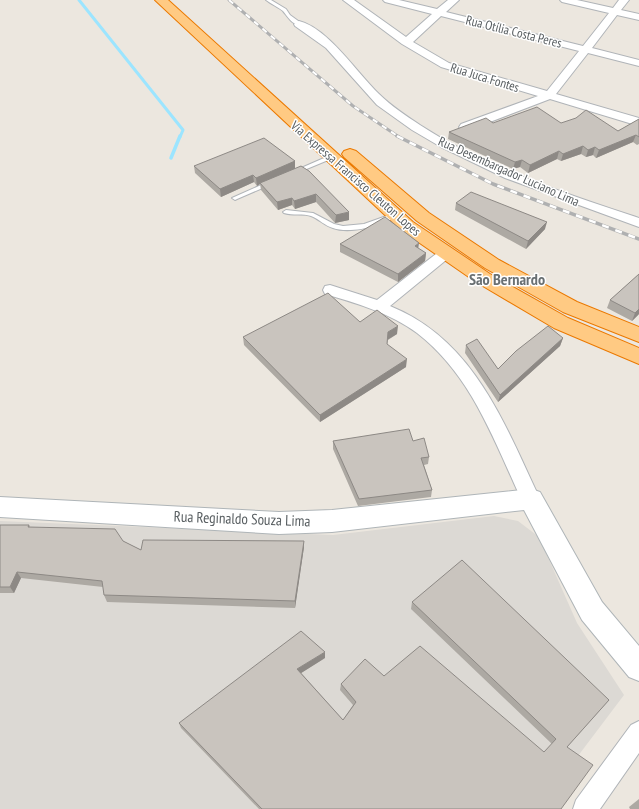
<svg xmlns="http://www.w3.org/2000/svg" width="639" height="809" font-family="'PT Sans Narrow',sans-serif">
<rect width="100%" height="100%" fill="#ece7df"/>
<path fill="#dcd9d4" d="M494 516 518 521 539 537 577 623 624 695 538 809H0V521L333 535Z"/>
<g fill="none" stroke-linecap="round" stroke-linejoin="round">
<path stroke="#9ce5ff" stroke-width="3" d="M79 0 183 130 180 137"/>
<path stroke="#9ce5ff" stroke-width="3.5" d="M171 158 180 136"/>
<g stroke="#b0b4b8" stroke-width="2">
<path id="lane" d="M266 0H271L286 9 290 15 301 23V25C292 25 288 17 283 11 278 7 271 4 266 0Z
M331 155 334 157 333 158 297 173H293L292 172Z
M270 181 272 182V184L237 199 235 200 232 198Z
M286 210 313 213 334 224 343 226 364 224 395 213 398 215C386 226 349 234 333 228 325 226 319 219 311 216 303 213 293 216 284 213L283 212Z"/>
</g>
<g stroke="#b0b4b8" stroke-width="2">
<path id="street" d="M343 0H354L406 37 432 14 385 2 383 0H399L437 9 448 0H459L446 12 583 46 609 13 562 2 560 0H577L613 8 619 0H629L621 10 639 14V20L617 15 592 48 639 60V66L588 53 556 94 639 118V126L550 99 469 130H461L459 127 461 124 538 96 441 67 402 44ZM441 16 579 51 547 91 449 63 413 42Z
M299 21C328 28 357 73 379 94 391 106 405 115 420 125 486 168 564 193 639 218V227L505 178 441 147 412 130 377 105 326 48 295 26 294 24Z
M446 248 451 250 453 253 451 256 390 306C474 340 504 423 540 499L538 505 531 507 524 505C495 444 473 376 417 333 390 313 356 303 325 294L323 290 325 286 330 285 377 300 441 250Z
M639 721V753L600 809H573L576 800 631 725Z"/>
</g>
<g stroke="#afb5b8" stroke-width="2">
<path id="secondary" d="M531 489 540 492 602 602 639 646V681L629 677 582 620 524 510 332 532 279 534 0 517V497L279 512 332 510Z"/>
</g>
<g stroke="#eb7900" stroke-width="2">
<path id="highway" d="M155 0H168L413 222 490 274 568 318 639 348V364L554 328 476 282 401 230Z
M350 149 356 151 429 213 499 260 577 302 639 327V342L563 312 485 268 417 221 344 157 342 154 344 151Z"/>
</g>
<use href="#lane" fill="#fff" fill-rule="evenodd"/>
<use href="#street" fill="#fff" fill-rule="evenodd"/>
<use href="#secondary" fill="#fff" fill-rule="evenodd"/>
<use href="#highway" fill="#ffca83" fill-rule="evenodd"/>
<g stroke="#afb0b1" stroke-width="3">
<path id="rail-far1" d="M229 0 353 106 399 137"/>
</g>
<g stroke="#afb0b1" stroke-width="3.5">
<path id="rail" d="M397 136 493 184 639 239"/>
</g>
<use href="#rail-far1" stroke="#fff" stroke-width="2" stroke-dasharray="5.5" stroke-linecap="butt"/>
<use href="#rail" stroke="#fff" stroke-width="2.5" stroke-dasharray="7" stroke-linecap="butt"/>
</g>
<path fill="#ada9a3" d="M639 119V144L637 145 633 142 596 158 593 155 586 157 581 154 561 161 557 159 528 173 520 167 513 169 448 139 449 132 493 123H561L618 131Z
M295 161V168L349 220 335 223 316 202 295 209 292 205 278 210 261 190 260 184 257 186 254 182 221 197 195 173 194 166Z
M456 203 545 229 526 249 455 210Z
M340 244 419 249 426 253 425 261 398 282 340 252Z
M639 274V314L632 321 607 308 610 300Z
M360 322 397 334 388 340 387 344 406 367 320 422 244 345 243 337Z
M563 338 560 346 498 402 465 353 466 345 498 369Z
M333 441H413L429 457 428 464 424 465 432 490 431 497 358 506 333 449Z
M0 525H29L30 527 123 541 141 550 304 541V547L295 608 107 602 104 595 103 587 21 578 14 593H0Z
M412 602 609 700 567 747 561 809H259L181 728 179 723 325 658 301 673 343 720 353 705 340 690 341 684 384 676 544 752 552 744 411 609Z
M639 799V809H630L629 807Z"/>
<path fill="#8d8985" d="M636 135 633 142 596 158 599 150Z
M583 146 581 154 561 161 563 154Z
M595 147 593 155 586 157 588 150Z
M559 151 557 159 528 173 530 165Z
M522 160 520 167 513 169 515 162Z
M295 161V169L260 183V184L257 186 256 178Z
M253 175 254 182 221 197 220 189Z
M316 194V202L295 209 294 201Z
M292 198V205L278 210 277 202Z
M349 212V220L335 223 336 215Z
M547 222 545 229 526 249 528 241Z
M419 243 418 250 415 246Z
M426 253 425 261 398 282V274Z
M639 309V314L632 321 635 313Z
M398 326 397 334 387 340 388 332Z
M563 338 560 346 498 402 500 395Z
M407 359 406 367 320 422V415Z
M304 541V547L295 608V601Z
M17 572 21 578 14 593 10 587Z
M325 652V658L298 675 297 669Z"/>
<path fill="#c9c4be" stroke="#8d8985" d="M537 107 561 123 576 118 586 110 618 131 639 119V137L636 135 599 150 595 147 588 150 583 146 563 154 559 151 530 165 522 160 515 162 449 132 486 118 493 123Z
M264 138 295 161 256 178 253 175 220 189 194 166Z
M301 166 309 171 349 212 336 215 316 194 294 201 292 198 277 202 260 183Z
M471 192 547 222 528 241 456 203Z
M385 217 419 243 415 246 426 253 398 274 340 244Z
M639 274V309L635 313 610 300Z
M328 293 360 322 377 310 398 326 388 332 387 344 407 359 320 415 243 337Z
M548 326 563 338 500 395 466 345 477 339 498 369 516 351Z
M409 429 413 441 424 438 429 457 421 458 432 490 359 499 333 441Z
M0 525H29L28 527 115 529 123 541 141 550 143 540 304 541 295 601 104 595 102 581 17 572 10 587H0Z
M462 560 609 700 567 747 593 765 561 809H262L179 723 301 631 325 652 297 669 343 720 356 702 341 684 365 659 384 676 420 646 544 752 556 739 412 602Z"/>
<g text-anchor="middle" stroke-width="3" stroke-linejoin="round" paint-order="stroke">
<g font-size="13" fill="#585e61" stroke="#fff">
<text transform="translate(514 31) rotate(14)" y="5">Rua Otília Costa Peres</text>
<text transform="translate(485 77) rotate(17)" y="5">Rua Juca Fontes</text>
<text transform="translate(509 171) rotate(24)" y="5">Rua Desembargador Luciano Lima</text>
<text transform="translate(356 178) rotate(41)" y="5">Via Expressa Francisco Cleuton Lopes</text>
</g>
<g font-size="15" fill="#585e61" stroke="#fff">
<text transform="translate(242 519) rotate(2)" y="5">Rua Reginaldo Souza Lima</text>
</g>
<g font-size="16" font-weight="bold" fill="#697073" stroke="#fff">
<text x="507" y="285">São Bernardo</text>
</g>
</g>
</svg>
